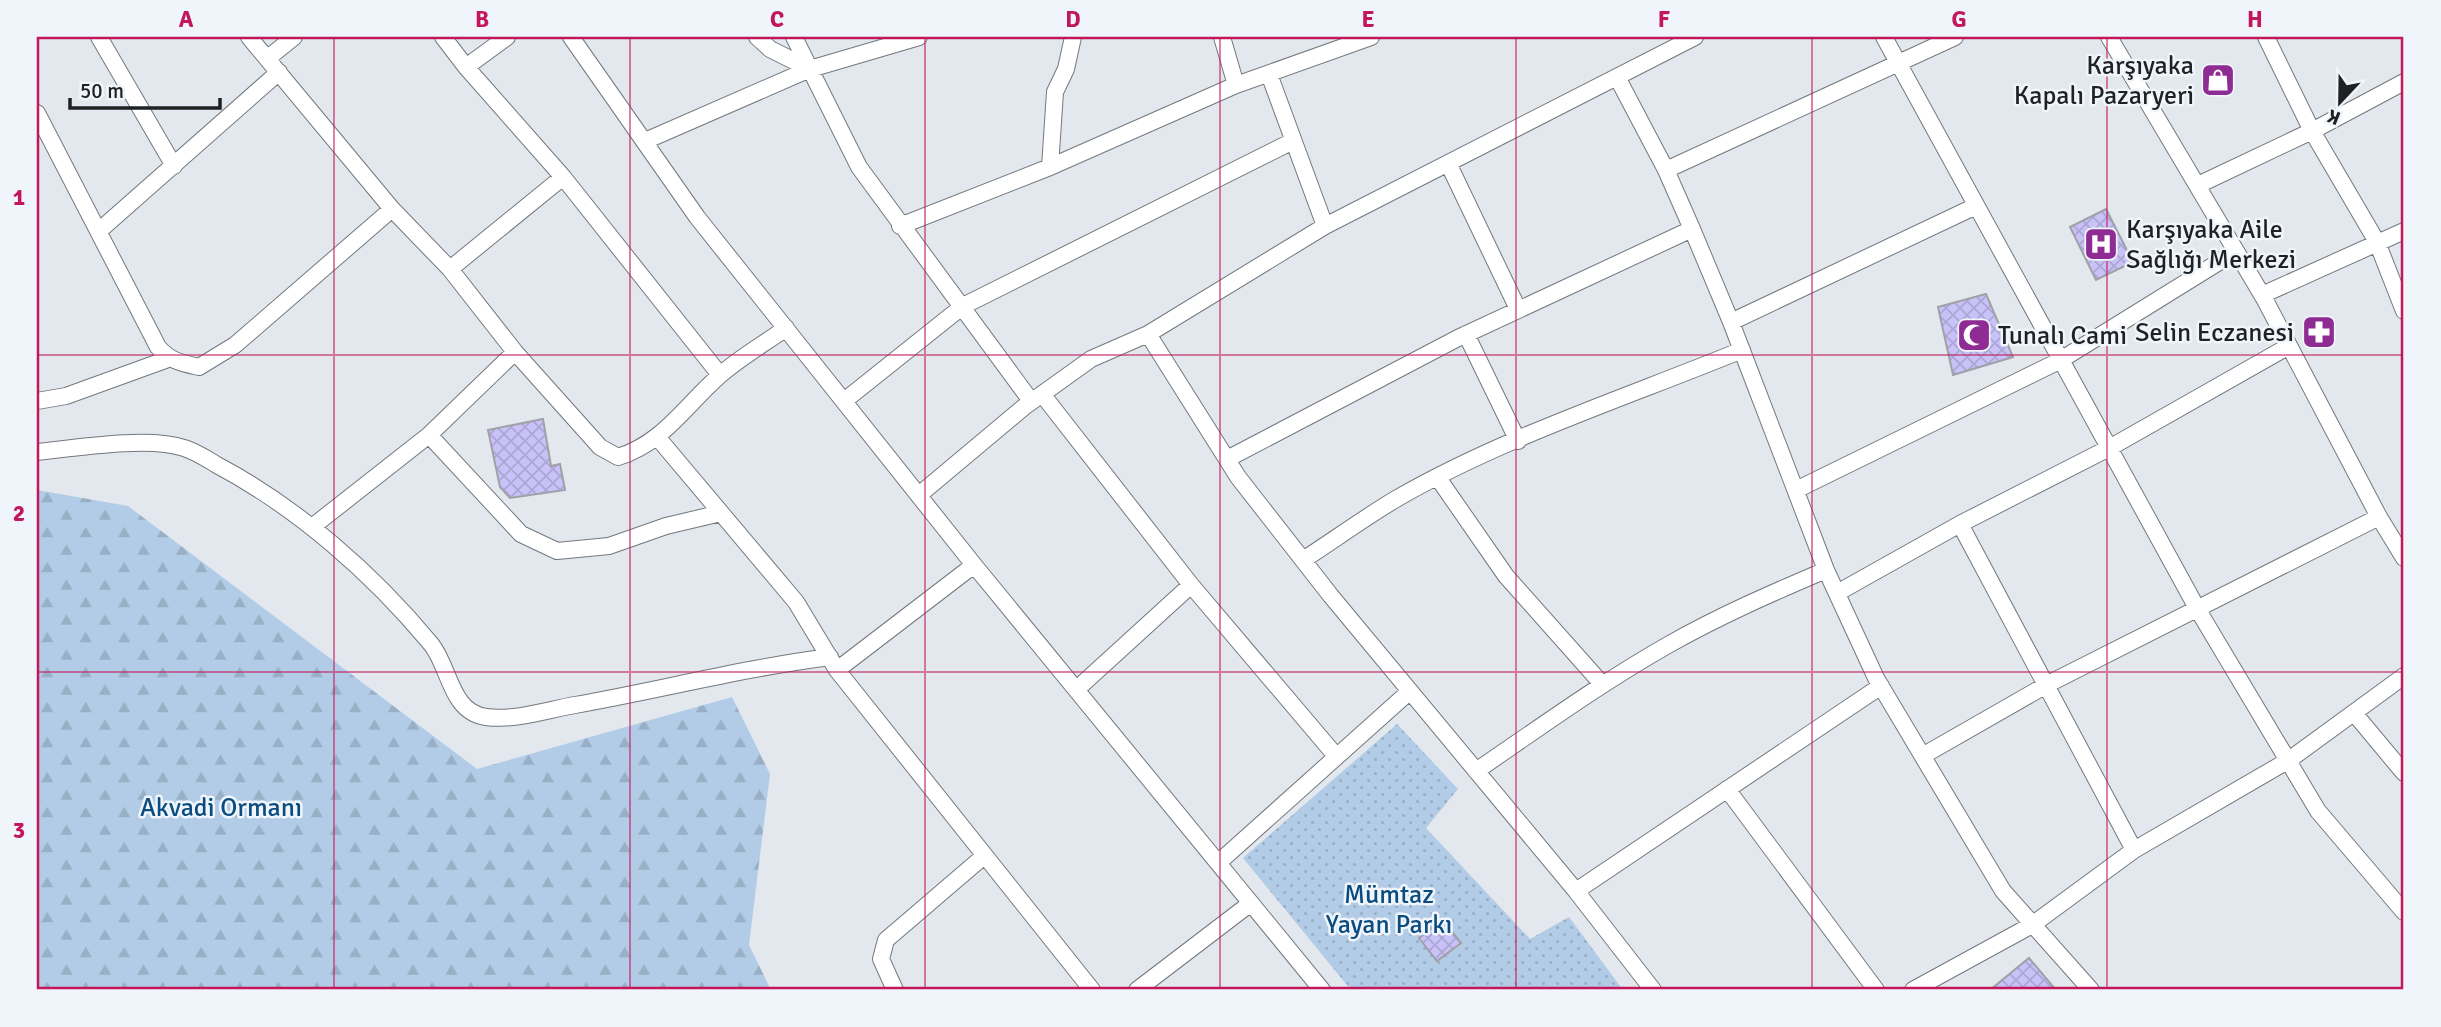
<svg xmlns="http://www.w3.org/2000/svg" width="2441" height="1027" font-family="Signika,sans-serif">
<defs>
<pattern id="forest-firs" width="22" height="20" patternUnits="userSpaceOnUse" patternTransform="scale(1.75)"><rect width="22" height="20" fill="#b2cce7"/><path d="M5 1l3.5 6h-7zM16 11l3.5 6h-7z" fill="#99afc6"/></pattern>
<pattern id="park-dots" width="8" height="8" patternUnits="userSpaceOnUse" patternTransform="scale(1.75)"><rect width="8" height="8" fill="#b2cce7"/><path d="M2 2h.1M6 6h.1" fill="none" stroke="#99afc6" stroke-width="1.8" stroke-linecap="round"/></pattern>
<pattern id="building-cross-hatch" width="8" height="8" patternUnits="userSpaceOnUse" patternTransform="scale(1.75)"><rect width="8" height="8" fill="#c9c2f8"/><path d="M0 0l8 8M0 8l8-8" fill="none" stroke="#aca6d4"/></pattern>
</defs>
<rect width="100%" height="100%" fill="#e2e8ed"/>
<path fill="url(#forest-firs)" d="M37 490 128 506 477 769 732 697 770 774 749 945 771 990H37Z"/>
<path fill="url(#park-dots)" d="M1397 724 1458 789 1426 828 1530 939 1569 917 1623 990H1351L1243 858Z"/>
<path fill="url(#building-cross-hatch)" stroke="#a0a0a6" stroke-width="2" d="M2106 209 2133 262 2096 280 2070 227Z
M1986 294 2013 357 1953 375 1938 307Z
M543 419 551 466 560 464 565 490 510 498 500 487 488 430Z
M1443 920 1461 943 1437 961 1419 938Z
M2029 958 2056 990H1990Z"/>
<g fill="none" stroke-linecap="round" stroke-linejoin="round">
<g stroke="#73787d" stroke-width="18">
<path id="minor" d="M99 37 174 166
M249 37 392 209 450 269 515 352 600 447 618 457C663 443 685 406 719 376 739 358 764 344 786 328
M443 37 466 67 563 177 720 375
M571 37 697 217 974 565 1322 990
M757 37 770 49 810 69
M794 37 859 167 1031 401
M1222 37 1236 85
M1884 37 2198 610 2318 811 2404 912
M2109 37 2265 300 2379 517 2404 558
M2266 37 2312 131 2377 242 2404 311
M268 58 294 37
M466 67 507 37
M1269 74 1325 226
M1617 77 1666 170 1692 229 1731 322 1826 570 1876 678 2003 891 2091 990
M37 113 158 347C170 361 181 363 199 367L235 345 392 209
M645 141 810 69 919 37
M1448 163 1518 309
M1050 167 1055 92 1066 69 1073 37
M1666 170 1955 37
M2198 185 2312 131 2404 82
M900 226 1050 167 1236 85 1371 37
M100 230 279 72
M450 269 563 177
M2262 295 2404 231
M1731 322 1976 206
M1148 334 1238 477 1331 596 1576 891 1653 990
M1466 334 1518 441
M1042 394 1191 585 1336 756
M37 401 66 396 168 359
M844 401 963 306 1293 141
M429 435 521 534 557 551 609 546 666 526 721 513
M658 438 796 602 837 670 1092 990
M37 452C75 448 149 436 184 448 195 451 207 459 217 465 298 508 373 574 431 644 450 667 450 712 486 717 514 721 547 710 575 705 660 690 744 668 830 657
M1227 459 1458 338 1692 229
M1438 478 1506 576 1602 684
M1796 490 2059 361 2235 252
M919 495 1024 407 1091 359 1148 334 1325 226 1695 37
M1960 524 2134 850
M312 527 429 435 515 352
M1303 560C1334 540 1364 518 1396 499 1501 438 1630 396 1742 350
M1837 593 1960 524 2111 447 2289 346
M837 670 974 565
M1078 688 1191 585
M2354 713 2404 773
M1924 755 2048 684 2379 517
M1476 771C1539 728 1601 683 1668 645 1719 616 1772 593 1826 570
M1727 789 1876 990
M1218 863 1410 691
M1576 891 1881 686
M895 990 881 959 886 940 984 856
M1137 990 1251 903
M1913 990 2032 925 2134 850 2289 760 2404 676"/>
</g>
<use href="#minor" stroke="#fff" stroke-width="16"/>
</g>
<path fill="none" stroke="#c2185b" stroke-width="2" stroke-opacity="0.55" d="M334 37V990M630 37V990M925 37V990M1220 37V990M1516 37V990M1812 37V990M2107 37V990M37 355H2404M37 672H2404"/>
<defs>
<g id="shop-square" transform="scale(1.75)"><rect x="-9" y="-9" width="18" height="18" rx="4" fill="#8e2c94" stroke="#eff5fb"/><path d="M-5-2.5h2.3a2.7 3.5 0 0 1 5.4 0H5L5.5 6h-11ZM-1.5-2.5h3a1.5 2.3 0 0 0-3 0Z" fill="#fff"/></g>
<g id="hospital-square" transform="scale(1.75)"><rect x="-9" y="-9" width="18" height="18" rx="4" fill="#8e2c94" stroke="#eff5fb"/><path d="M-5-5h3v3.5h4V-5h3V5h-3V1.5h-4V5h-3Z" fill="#fff"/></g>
<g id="pharmacy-square" transform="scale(1.75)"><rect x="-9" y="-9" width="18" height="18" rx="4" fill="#8e2c94" stroke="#eff5fb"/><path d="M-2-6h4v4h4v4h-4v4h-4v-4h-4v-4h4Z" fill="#fff"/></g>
<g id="mosque-square" transform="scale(1.75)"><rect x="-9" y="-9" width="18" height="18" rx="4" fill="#8e2c94" stroke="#eff5fb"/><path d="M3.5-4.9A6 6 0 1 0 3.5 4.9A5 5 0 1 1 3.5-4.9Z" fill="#fff"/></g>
</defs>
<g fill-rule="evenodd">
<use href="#shop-square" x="2218" y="80"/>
<use href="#hospital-square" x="2101" y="244"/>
<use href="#pharmacy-square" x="2319" y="332"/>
<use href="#mosque-square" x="1974" y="335"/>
</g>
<g text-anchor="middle" stroke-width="5" stroke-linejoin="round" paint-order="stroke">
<g font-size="26" fill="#1f2123" stroke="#eff5fb" text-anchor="end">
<text x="2194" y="74">Karşıyaka<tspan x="2194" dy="30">Kapalı Pazaryeri</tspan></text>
<text x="2126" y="238" text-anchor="start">Karşıyaka Aile<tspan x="2126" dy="30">Sağlığı Merkezi</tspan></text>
<text x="2294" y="341">Selin Eczanesi</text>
<text x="1998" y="344" text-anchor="start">Tunalı Cami</text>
</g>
<g font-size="26" fill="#0a4c7f" stroke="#eff5fb">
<text x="221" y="816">Akvadi Ormanı</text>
<text x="1389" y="903">Mümtaz<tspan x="1389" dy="30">Yayan Parkı</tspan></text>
</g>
</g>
<rect width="2441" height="1027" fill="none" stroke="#eff5fb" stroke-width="77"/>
<g transform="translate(2340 102) rotate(202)" stroke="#eff5fb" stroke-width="5" paint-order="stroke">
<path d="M0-5L12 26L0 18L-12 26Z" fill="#1f2123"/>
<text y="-10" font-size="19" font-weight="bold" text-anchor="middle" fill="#1f2123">K</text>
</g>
<path d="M70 98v10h150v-10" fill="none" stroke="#1f2123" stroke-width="3.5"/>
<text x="80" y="98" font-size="21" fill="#1f2123" stroke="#eff5fb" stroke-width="5" paint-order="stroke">50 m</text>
<rect x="38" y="38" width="2364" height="950" fill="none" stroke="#c2185b" stroke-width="2.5"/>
<g font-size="23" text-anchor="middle" font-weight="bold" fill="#c2185b">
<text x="186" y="27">A</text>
<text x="482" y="27">B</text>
<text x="777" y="27">C</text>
<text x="1073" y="27">D</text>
<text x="1368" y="27">E</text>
<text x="1664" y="27">F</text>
<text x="1959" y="27">G</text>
<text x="2255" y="27">H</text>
<text x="19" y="205">1</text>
<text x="19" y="521">2</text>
<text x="19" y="838">3</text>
</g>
</svg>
